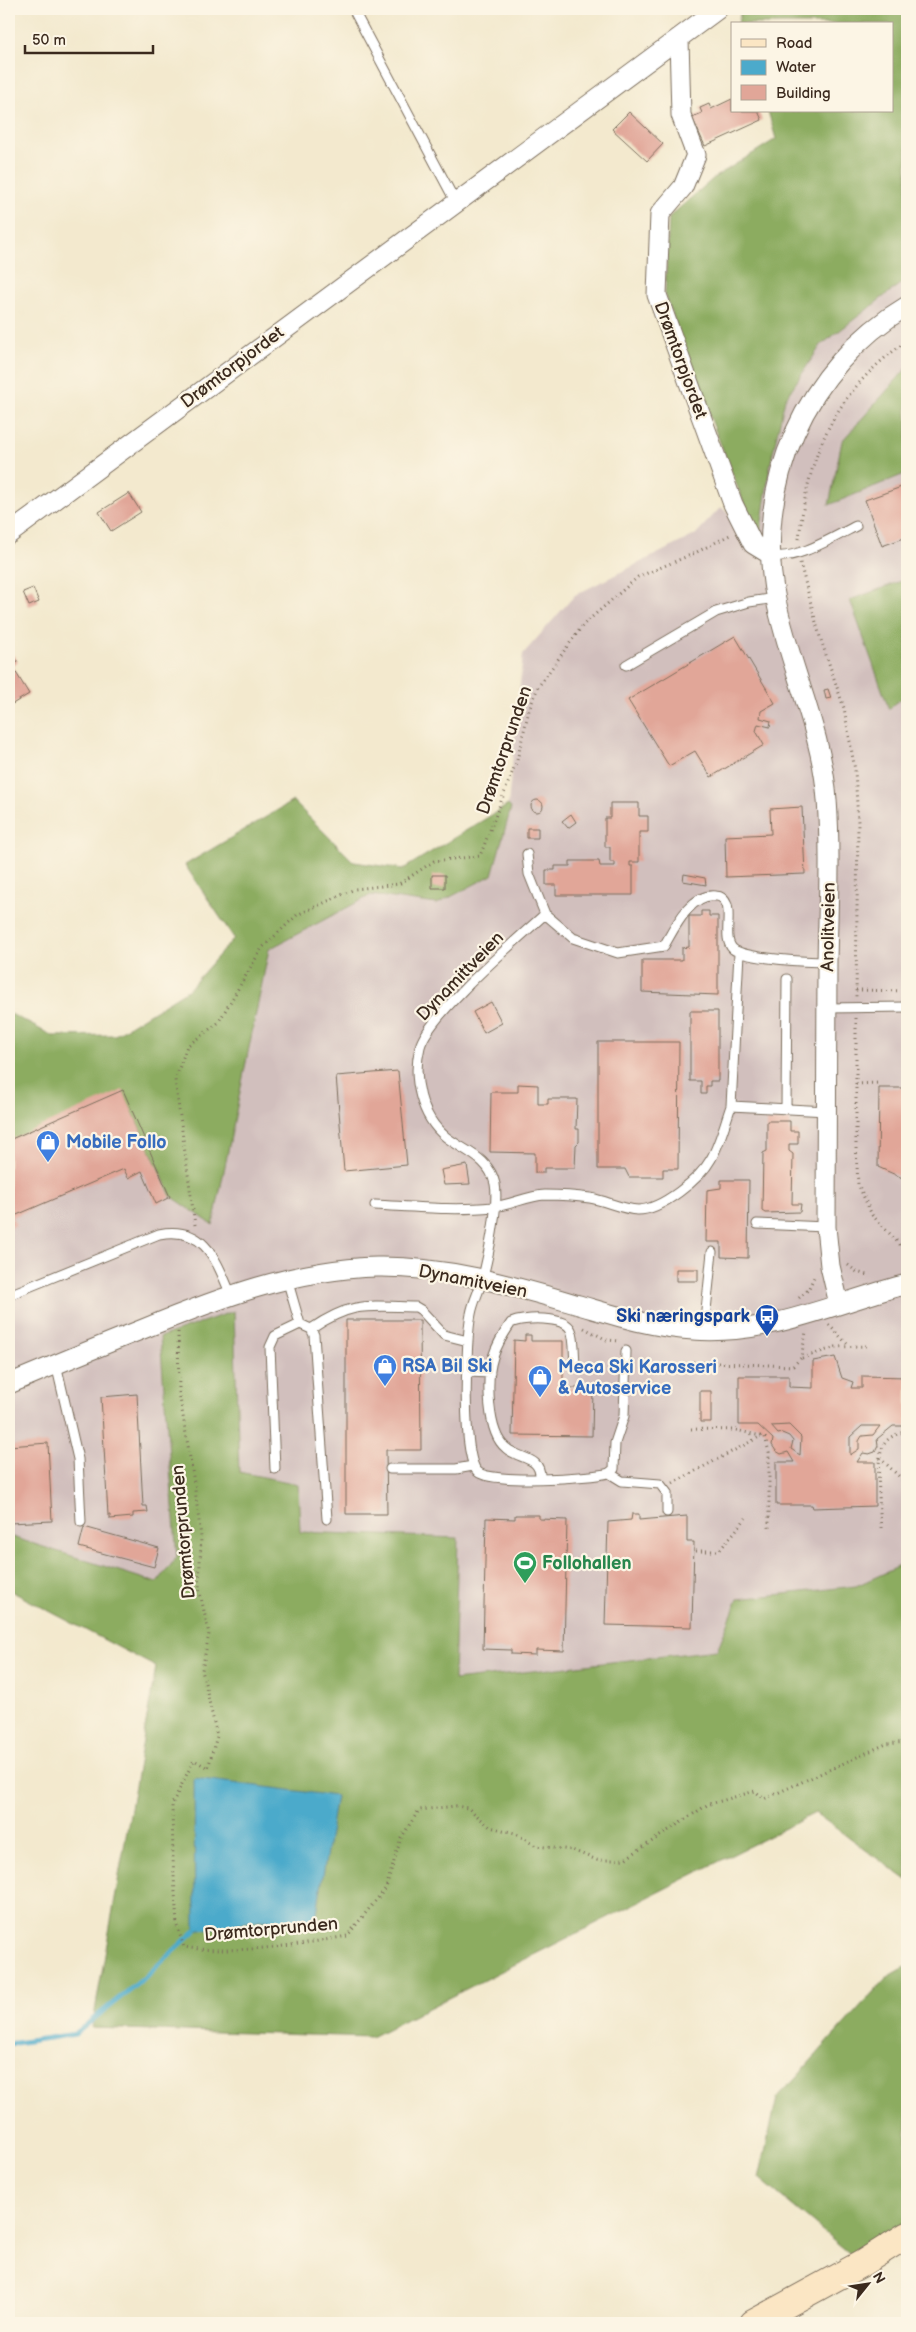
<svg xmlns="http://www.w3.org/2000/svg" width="916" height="2332" font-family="'Balsamiq Sans',sans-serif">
<rect width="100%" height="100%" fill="#fcf5e5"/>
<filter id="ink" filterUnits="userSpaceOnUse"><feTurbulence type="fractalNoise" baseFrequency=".02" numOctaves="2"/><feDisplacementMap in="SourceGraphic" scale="10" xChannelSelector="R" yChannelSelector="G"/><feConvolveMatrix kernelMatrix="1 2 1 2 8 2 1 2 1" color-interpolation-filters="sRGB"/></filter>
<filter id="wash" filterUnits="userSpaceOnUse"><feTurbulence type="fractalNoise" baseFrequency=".0096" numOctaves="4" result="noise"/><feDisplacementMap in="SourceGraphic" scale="20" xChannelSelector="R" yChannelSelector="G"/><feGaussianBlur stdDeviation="1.12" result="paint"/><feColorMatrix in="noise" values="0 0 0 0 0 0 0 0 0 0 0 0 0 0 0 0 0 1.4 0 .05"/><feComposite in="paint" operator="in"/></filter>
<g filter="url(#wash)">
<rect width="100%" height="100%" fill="#f3e9ce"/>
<path fill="#d1bfbd" d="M907 282V1563L856 1586 738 1599 717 1650 454 1680 458 1538 300 1532 298 1485 239 1472 234 1311 160 1337 177 1557 157 1584 9 1536V1141L123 1091 171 1196 213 1224 269 949 371 895 437 904 492 875 511 809 508 805 523 654 575 595 695 535 721 507 758 542 770 466 785 399 821 345 900 284Z"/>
<path fill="#8cac60" stroke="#646b3f" d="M741 9H907V282L900 284 821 345 785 399 770 466 759 542 687 358 665 294 669 217 715 177 776 139 768 111H892V24H738Z
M907 368V473L829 505 842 441Z
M907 579V693L889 709 850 600Z
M293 801 354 862 403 869 508 805 511 808 492 875 437 904 371 895 269 949 213 1225 171 1196 123 1091 9 1141V1013L53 1036 115 1035 189 989 234 938 185 865Z
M234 1311 239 1472 298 1484 300 1532 458 1538 454 1680 717 1650 738 1599 856 1586 907 1563V1880L815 1813 371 2037 92 2028 156 1667 9 1590V1536L157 1583 177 1557 160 1337Z
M907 1966V2245L866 2267 759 2178 777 2098 886 1978Z"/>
<path fill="#4caacb" stroke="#446a74" d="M194 1778 336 1796 315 1925 259 1920 195 1931Z"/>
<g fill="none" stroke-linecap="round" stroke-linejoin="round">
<path stroke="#4caacb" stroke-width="5" d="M9 2044 75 2034 143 1979 195 1931"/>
</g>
<g id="blocks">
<path fill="#e1a698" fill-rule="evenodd" d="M732 99V111H758L762 120 705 146 692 117 702 113 700 108 709 104 711 109Z
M629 112 663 144 647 161 612 129Z
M907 485V537L882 546 865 500Z
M129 493 141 512 111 531 99 512Z
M33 588 39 602 29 606 23 592Z
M735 636 775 703 761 711 760 718 771 721 770 727 758 724 756 731 764 745 711 777 695 751 669 766 628 700Z
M13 655 18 662 12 666 29 694 9 706V658Z
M828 689 831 698 826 699 824 690Z
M531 806a6 6 0 1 1 12 0a6 6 0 1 1-12 0Z
M610 803H639V816H648V832H639V862H630V866H633V895H556V885H546V870H555V866H570V861H599L600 866H615V862H610V847H605V818H610Z
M802 807 805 874 726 877 725 836 771 834 770 809Z
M571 814 576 822 568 828 562 821Z
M527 828H538V838H527Z
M684 874 705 878 706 885 683 881Z
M432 875H445V888H432Z
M701 911H709V916H718V995L642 992V960H682V948L689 947V916H701Z
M491 1002 502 1023 484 1033 473 1012Z
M690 1011H718V1081H710V1086H706V1094H701V1081H690Z
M598 1042H679L678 1169H663V1177H629L625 1169H598Z
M398 1071 407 1165 344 1171 336 1076Z
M518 1084 538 1085V1104H548V1099H577L576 1129H579V1142L576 1145 575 1168H544V1173H535V1153L490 1152 491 1092H518Z
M879 1088H907V1180L878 1167Z
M123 1090 170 1197 156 1204 142 1171 128 1178 124 1169 12 1217 16 1225 9 1228V1140Z
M767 1121H790V1131H798V1144H789V1151L793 1154 792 1204H801L800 1212 765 1213 762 1211 763 1153 767 1151Z
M467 1165 470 1184 444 1185 441 1170Z
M721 1180H749L748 1258 721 1257V1242H706L707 1190 721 1188Z
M676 1269H698V1281H676Z
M346 1320H420L421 1450H386L387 1514H346Z
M525 1335H531V1341H563V1388H593L592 1436 512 1435 514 1340 525 1341Z
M835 1357 842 1378 853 1382 851 1388H862V1376L907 1377V1426H893L877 1439 878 1446 875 1452 869 1454 863 1453 857 1462H875V1506L813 1508 812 1505H776V1462H794L788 1452 781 1454 776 1451 772 1445 773 1439 758 1425H739V1376H789V1387L813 1388V1361ZM789 1425 801 1437 800 1455 791 1449 793 1441 789 1436 782 1433 778 1434 771 1426ZM862 1426H880L873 1435 862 1436 859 1441V1449L850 1455V1437Z
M700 1391H711V1422H700Z
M137 1394 143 1506H147L148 1512 133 1513V1517L110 1519V1515H108L101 1397Z
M48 1443 52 1521 9 1523V1446Z
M632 1514H639V1520L687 1516V1542H694L692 1627 605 1625 608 1522 631 1520Z
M515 1515H539V1519L567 1520 564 1651 536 1650V1655L511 1654V1650L483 1649 486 1518 515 1519Z
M84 1527 159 1548 154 1567 79 1547Z"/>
</g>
</g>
<g filter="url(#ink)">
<use href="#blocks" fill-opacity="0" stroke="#7b6d5c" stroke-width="1"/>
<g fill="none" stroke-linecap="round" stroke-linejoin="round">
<g stroke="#7b6d5c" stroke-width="11">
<path id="lane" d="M353 9 455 201
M771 555C794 562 834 537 856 526
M626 665 716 612 749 602 776 598
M527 854 529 874 545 914
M827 1008 907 1007
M731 1106 739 953
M786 1108 787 979
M375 1205C414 1207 454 1211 493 1207 511 1205 527 1196 545 1195 559 1195 576 1196 590 1198 607 1201 621 1209 638 1210 661 1210 700 1179 711 1159 720 1143 725 1123 731 1106L827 1111
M757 1224 826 1227
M287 1279 300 1324 311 1329 314 1335 327 1519
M9 1295 159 1234C205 1225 216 1260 231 1295
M311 1329C352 1301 368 1306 416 1307L421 1310 444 1335 468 1341
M704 1330 712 1252
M626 1351 624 1416 615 1443 614 1469 609 1473C590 1478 491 1484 478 1472 461 1458 466 1338 471 1314 473 1302 479 1292 482 1280 488 1258 499 1206 495 1184 490 1158 464 1151 446 1137 421 1117 412 1078 420 1047 428 1015 517 940 545 914L573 938 618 953 664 946C674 929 691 892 716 896 722 896 725 900 727 905 731 918 723 940 733 949 745 959 811 962 827 962
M56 1364 78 1459 81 1522
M468 1372 490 1373
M275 1469 270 1347 275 1336 300 1324
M390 1469H456L473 1466
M609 1473 622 1481 660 1484 667 1493V1512
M540 1478C541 1456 520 1460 506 1448 487 1433 486 1379 493 1357 497 1344 504 1333 511 1323 523 1317 565 1316 571 1330 575 1339 574 1355 575 1365"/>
</g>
<g stroke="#7b6d5c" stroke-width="21">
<path id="street" d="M679 39 681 115 696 155 683 187 660 214 657 295 733 504 753 544 771 555
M9 534 718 9
M839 1304 830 1266 826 1227C827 1138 827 1050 827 962 828 908 831 853 827 800 822 730 790 668 776 600 752 486 807 365 907 306
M9 1384C54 1365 98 1347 143 1329 219 1298 295 1269 377 1267 447 1266 513 1286 579 1305 617 1316 654 1328 693 1330 768 1336 837 1302 907 1284"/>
</g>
<g stroke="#7b6d5c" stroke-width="28">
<path id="secondary" d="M753 2323 861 2264 907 2235"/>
</g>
<path stroke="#7b6d5c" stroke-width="3" stroke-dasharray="1 4" stroke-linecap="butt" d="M799 539C808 454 834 392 907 341
M800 563 820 637 844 708 855 770 858 822 856 997
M856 990 907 991
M856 1018V1148L858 1184 872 1215 907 1252
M856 1084 879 1083
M195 1225 175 1080 187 1046 218 1023 262 948 297 915 355 889 399 884 434 861 480 856 517 760 529 710 538 687 583 625 638 577 695 553 730 535
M848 1265 857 1272 870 1276
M799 1298 808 1290 814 1277
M829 1325 849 1346
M584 1328 607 1340 619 1341
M178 1332 179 1392 194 1482 201 1537 199 1588 209 1634 202 1670 217 1736 208 1768 194 1760 172 1804 173 1859 177 1926 184 1947C230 1955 300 1945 347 1936L386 1888 401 1838 419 1810 456 1806 468 1808 490 1827 515 1833 536 1846 572 1850 597 1860H613L625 1859 707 1805 755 1791 764 1799 886 1744 907 1742
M802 1358 836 1347 866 1346
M693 1362 793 1366 801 1358 806 1332
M691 1429 736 1430 765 1437 769 1452V1529
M880 1458 907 1484
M673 1483 763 1435
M881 1528C880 1508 876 1470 881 1452 884 1439 895 1433 907 1432
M696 1551H719L746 1518"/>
<use href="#lane" stroke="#fff" stroke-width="9"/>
<use href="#street" stroke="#fff" stroke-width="19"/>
<use href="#secondary" stroke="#fbe6c4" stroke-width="26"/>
</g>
</g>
<defs>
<g id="shop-pin" transform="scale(1.25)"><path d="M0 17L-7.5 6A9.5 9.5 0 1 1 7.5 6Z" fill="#3f7fe0" stroke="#fcf5e5"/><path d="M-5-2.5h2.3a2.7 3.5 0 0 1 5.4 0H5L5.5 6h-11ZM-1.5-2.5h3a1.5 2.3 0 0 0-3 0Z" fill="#fff"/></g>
<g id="bus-pin" transform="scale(1.25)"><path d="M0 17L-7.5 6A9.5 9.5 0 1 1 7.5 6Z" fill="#1a4fb4" stroke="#fcf5e5"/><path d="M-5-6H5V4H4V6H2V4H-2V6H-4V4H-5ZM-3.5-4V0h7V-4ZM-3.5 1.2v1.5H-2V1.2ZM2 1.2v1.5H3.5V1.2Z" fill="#fff"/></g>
<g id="stadium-pin" transform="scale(1.25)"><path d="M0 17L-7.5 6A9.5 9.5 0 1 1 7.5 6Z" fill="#2e9e5b" stroke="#fcf5e5"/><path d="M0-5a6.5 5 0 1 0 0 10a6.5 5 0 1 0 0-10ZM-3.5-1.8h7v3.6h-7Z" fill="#fff"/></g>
</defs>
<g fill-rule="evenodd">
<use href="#shop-pin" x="48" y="1142"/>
<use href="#bus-pin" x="767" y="1316"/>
<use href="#shop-pin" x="385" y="1366"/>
<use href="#shop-pin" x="540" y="1377"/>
<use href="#stadium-pin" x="525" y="1563"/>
</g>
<g text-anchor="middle" stroke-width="4.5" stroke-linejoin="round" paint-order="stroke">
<g font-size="18" fill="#3b2a1e" stroke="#fcf5e5">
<text transform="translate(681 360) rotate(70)" y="6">Drømtorpjordet</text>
<text transform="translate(232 367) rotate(-37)" y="6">Drømtorpjordet</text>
<text transform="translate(504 750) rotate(-71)" y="6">Drømtorprunden</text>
<text transform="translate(828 927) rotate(-89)" y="6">Anolitveien</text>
<text transform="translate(460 976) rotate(-46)" y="6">Dynamittveien</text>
<text transform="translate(473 1281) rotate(11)" y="6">Dynamitveien</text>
<text transform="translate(183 1532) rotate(-95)" y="6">Drømtorprunden</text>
<text transform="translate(271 1929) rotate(-5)" y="6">Drømtorprunden</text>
</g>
<g font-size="18" font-weight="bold" fill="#366cbe" stroke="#fcf5e5" text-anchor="start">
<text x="66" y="1148">Mobile Follo</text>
<text x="402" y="1372">RSA Bil Ski</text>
<text x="558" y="1373">Meca Ski Karosseri<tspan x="558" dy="21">&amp; Autoservice</tspan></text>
</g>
<g font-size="18" font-weight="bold" fill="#164399" stroke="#fcf5e5" text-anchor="end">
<text x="750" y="1322">Ski næringspark</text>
</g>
<g font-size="18" font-weight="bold" fill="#27864d" stroke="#fcf5e5" text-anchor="start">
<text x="542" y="1569">Follohallen</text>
</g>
</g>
<rect width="916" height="2332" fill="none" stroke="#fcf5e5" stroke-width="30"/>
<rect x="731" y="22" width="162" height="90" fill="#fcf5e5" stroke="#afa495"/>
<rect x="741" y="39" width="25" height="8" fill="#fbe6c4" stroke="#afa495"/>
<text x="776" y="48" font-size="15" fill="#3b2a1e">Road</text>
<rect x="741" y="60" width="25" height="15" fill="#4caacb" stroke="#afa495"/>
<text x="776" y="72" font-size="15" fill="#3b2a1e">Water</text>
<rect x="741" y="85" width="25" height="15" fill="#e1a698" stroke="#afa495"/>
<text x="776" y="98" font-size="15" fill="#3b2a1e">Building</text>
<g transform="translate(868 2284) rotate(60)" stroke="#fcf5e5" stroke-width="4" paint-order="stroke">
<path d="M0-4L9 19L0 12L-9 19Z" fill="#3b2a1e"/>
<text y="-8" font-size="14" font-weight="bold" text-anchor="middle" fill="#3b2a1e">N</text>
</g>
<path d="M25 45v8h128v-8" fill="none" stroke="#3b2a1e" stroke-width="2.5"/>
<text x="32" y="45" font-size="15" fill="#3b2a1e" stroke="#fcf5e5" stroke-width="4" paint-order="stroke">50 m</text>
</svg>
